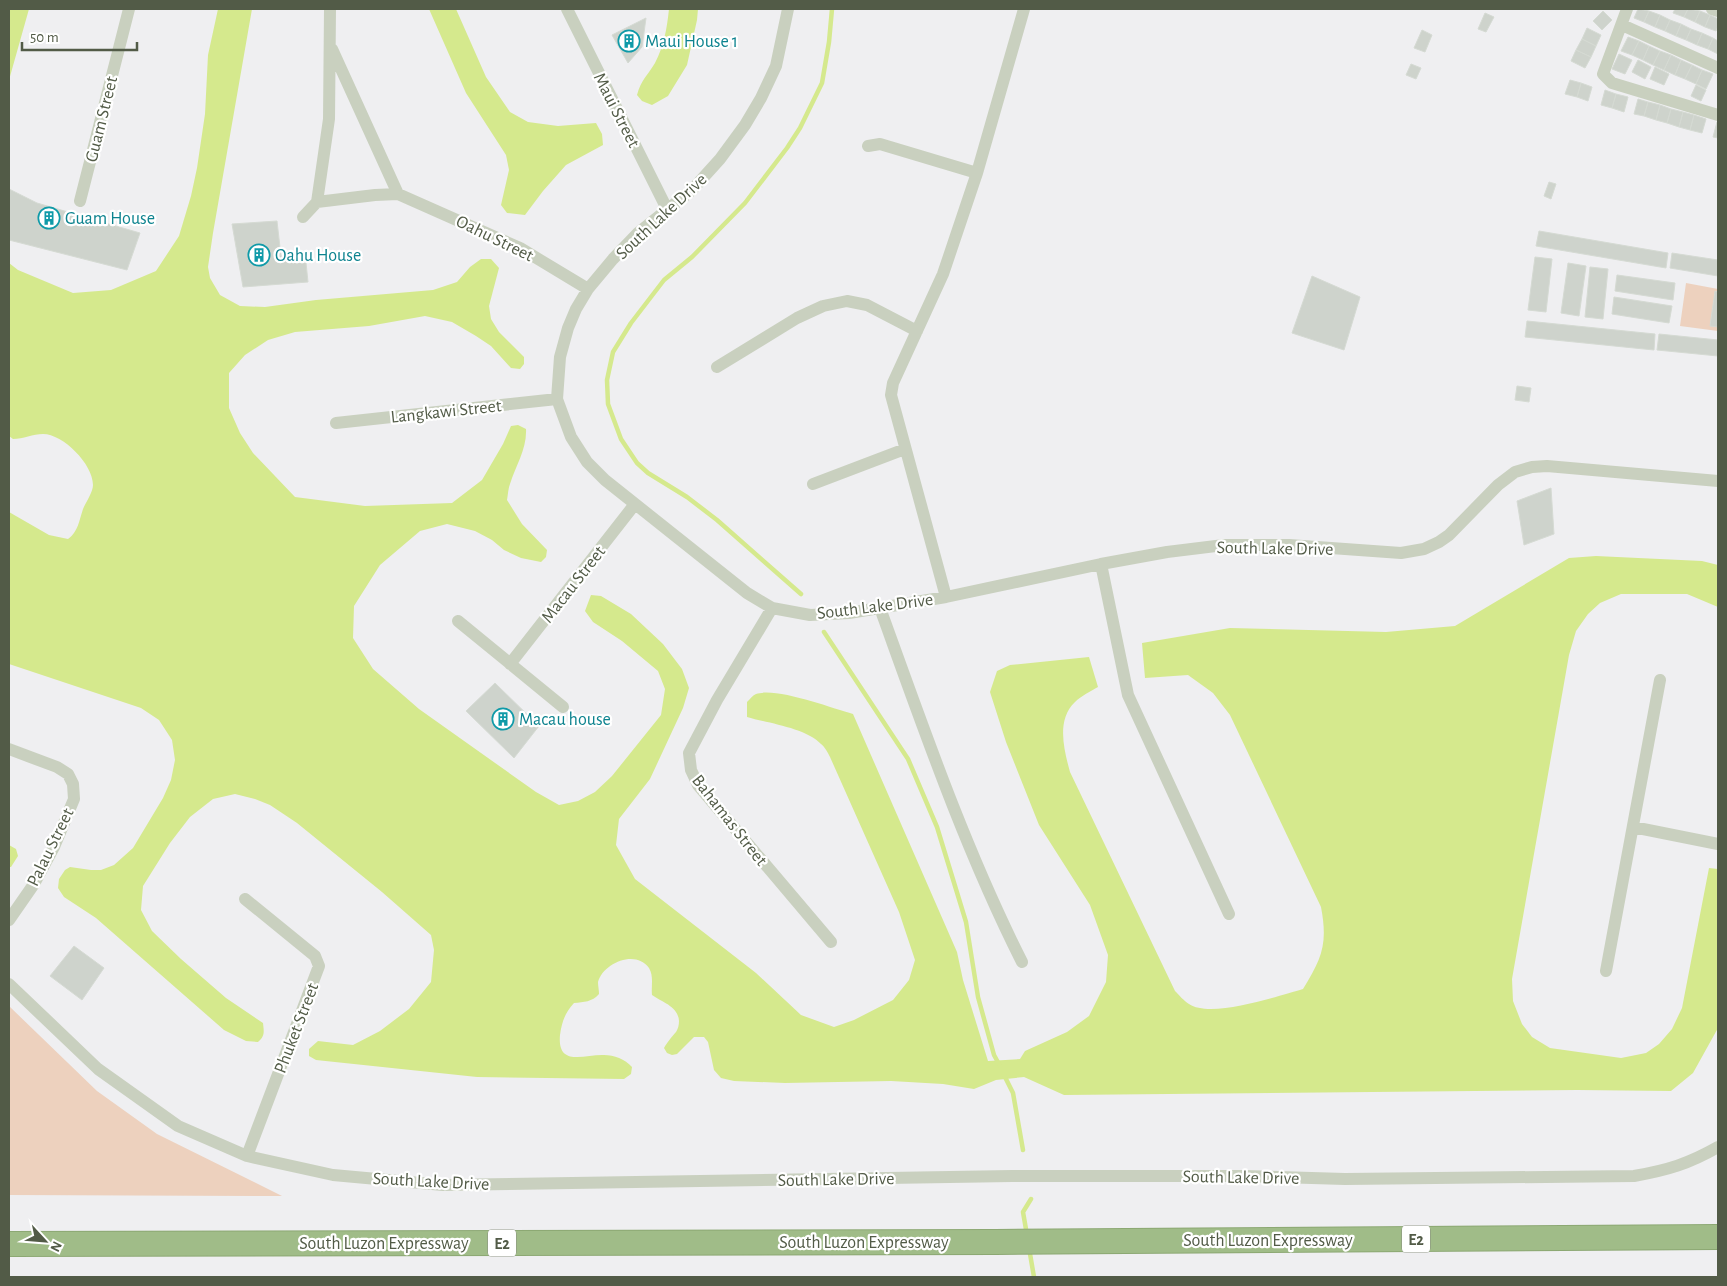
<svg xmlns="http://www.w3.org/2000/svg" width="1727" height="1286" font-family="'Alegreya Sans',sans-serif">
<rect width="100%" height="100%" fill="#efeff1"/>
<path fill="#edd1be" d="M1686 283 1718 289V331L1680 326Z
M9 1006 97 1091 157 1134 282 1196 9 1195Z"/>
<path fill="#d5e98d" d="M9 9H29L9 80Z
M218 9H252L213 233 208 267 210 278 220 295 240 306 265 307 316 300 433 290 457 282 470 267 481 259H491L499 268 489 306 491 319 499 332 524 357V364L520 369 511 368 491 346 476 336 452 322 425 316 369 326 295 332 268 340 245 355 229 373V408L240 433 253 453 295 497 365 506 452 503 482 480 503 444 511 426 518 425 526 429C527 449 516 465 510 484 508 489 508 495 507 500L522 524 547 550 546 557 541 562 521 558 504 550 492 540 475 531 447 524 420 531 380 565 354 606 353 638 373 669 419 709 536 792 559 805 578 801 595 792 612 776 661 715 665 689 658 671 622 641 593 622 585 611 591 595 601 596 631 614 663 644 682 669 689 688 683 708 650 779 619 819 616 845 635 879 756 973 801 1015 834 1027 854 1020 893 1000 909 980 915 960 899 912 830 757C828 753 825 747 821 744 806 728 767 723 747 717V702C750 699 753 695 756 694 776 687 831 708 853 714L957 952 963 980 988 1061 1020 1059 1025 1051 1067 1032 1089 1016 1106 982 1108 955 1090 905 1039 825 1006 742 990 692 997 671 1010 665 1089 657 1098 687C1091 691 1081 696 1075 702 1056 720 1064 750 1070 772L1175 991C1179 995 1184 1001 1189 1004 1211 1019 1278 996 1303 989 1322 958 1328 944 1321 907L1230 715 1213 693 1188 675 1145 678 1142 643 1230 628 1386 632 1455 626 1569 558 1596 556 1702 561 1718 565V607L1687 594H1621L1600 603 1588 614 1576 631 1569 655 1512 979 1513 1001 1522 1024 1532 1037 1550 1048 1621 1058 1646 1053 1659 1044 1672 1029 1682 1008 1709 868 1718 869V1028L1693 1073 1671 1091 1577 1090 1064 1095 1024 1077 996 1080 974 1089 943 1084 891 1081 785 1083 734 1081 721 1078 714 1070 708 1042 704 1037H694L677 1054 672 1055 667 1053 664 1048C668 1041 671 1038 676 1032 678 1029 679 1025 679 1021 678 1006 663 1003 652 995 651 987 654 976 649 968 636 949 603 963 598 982 598 986 599 990 599 994 592 1002 584 1002 574 1003 565 1013 562 1021 560 1035 557 1068 586 1054 604 1055 614 1055 625 1059 632 1067L631 1074 624 1079 477 1077 316 1060 309 1056V1049L318 1041 353 1045 380 1031 409 1009 431 982 434 950 431 935 382 892 297 823 270 805 255 799 235 794 213 799 190 817 170 843 143 886 141 910 152 931 181 959 226 998 263 1023C264 1032 265 1036 258 1042L246 1041 224 1030 96 918 64 897 58 888 59 879 65 870 70 867 91 870H101L114 865 133 848 163 798 171 780 175 760 172 740 159 720 141 708 9 664V512L49 535 68 539C78 532 79 521 83 509 86 502 93 492 93 485 93 464 63 434 43 434 33 434 23 439 13 439L9 436V263L18 270 73 293 111 290 156 271 179 236 191 196 197 168 205 114 208 55Z
M429 9H456L486 77 510 112 528 122 558 126 596 123 602 134 603 145 566 165 543 191 525 215 507 213 501 205 509 170 506 155 466 93Z
M669 9H698L697 20 687 65 668 96 652 105 642 101 637 95C641 80 647 76 655 63 664 46 667 28 669 9Z
M9 845 16 849 18 856 11 867H9Z"/>
<g fill="none" stroke-linecap="round" stroke-linejoin="round">
<path stroke="#d5e98d" stroke-width="4.5" d="M801 594 717 520 687 497 648 473 637 463 621 439 608 404 607 380 613 352 631 323 664 280 692 257 745 203 787 148 800 128 822 83 829 42 832 9
M824 632 908 759 937 827 966 922 978 997 994 1055 1000 1066
M1004 1075 1013 1093 1023 1150
M1027 1235 1023 1212 1031 1199
M1029 1248 1034 1277"/>
</g>
<path fill="#ced3cc" stroke="#d5dad3" d="M1638 9 1649 11 1644 22 1634 18Z
M1675 9H1688L1684 17 1673 13Z
M1688 9 1700 11 1695 22 1684 17Z
M1603 11 1612 20 1602 30 1593 21Z
M1649 11 1660 15 1655 27 1644 22Z
M1700 11 1710 15 1705 27 1695 22Z
M1485 13 1494 17 1486 32 1478 29Z
M1660 15 1670 20 1665 31 1655 27Z
M1710 15 1718 19V26L1716 31 1705 27Z
M646 18 642 47 628 63 612 35Z
M1670 20 1681 24 1676 36 1665 31Z
M1681 24 1691 29 1686 40 1676 36Z
M1587 28 1601 35 1596 46 1582 39Z
M1691 29 1702 33 1697 45 1686 40Z
M1422 30 1432 35 1425 52 1414 48Z
M1702 33 1713 38 1708 49 1697 45Z
M1628 37 1639 41 1632 55 1621 51Z
M1713 38 1718 41V54L1708 49Z
M1582 39 1596 46 1591 57 1576 50Z
M1639 41 1649 46 1643 60 1632 55Z
M1649 46 1660 51 1653 65 1643 60Z
M1576 50 1591 57 1585 68 1571 61Z
M1660 51 1671 55 1664 70 1653 65Z
M1619 54 1632 60 1625 74 1612 69Z
M1671 55 1681 60 1675 75 1664 70Z
M1638 60 1651 67 1645 79 1632 72Z
M1681 60 1692 65 1685 79 1675 75Z
M1411 64 1421 68 1416 79 1406 75Z
M1692 65 1702 70 1696 84 1685 79Z
M1655 67 1669 74 1664 85 1650 79Z
M1702 70 1713 74 1706 89 1696 84Z
M1570 80 1581 83 1577 97 1565 94Z
M1581 83 1592 87 1588 101 1577 97Z
M1696 85 1706 90 1701 101 1691 96Z
M1605 90 1616 94 1612 108 1601 105Z
M1616 94 1628 97 1624 112 1612 108Z
M1638 99 1648 102 1644 116 1634 114Z
M1648 102 1660 105 1656 120 1644 116Z
M1660 105 1671 109 1667 123 1656 120Z
M1671 109 1683 112 1679 127 1667 123Z
M1683 112 1694 115 1690 130 1679 127Z
M1694 115 1706 119 1702 133 1690 130Z
M1717 122 1718 123V138L1713 137Z
M1549 182 1556 184 1551 199 1544 196Z
M9 189 37 203 140 233 127 270 9 240Z
M277 221 281 256 305 253 308 282 243 287 232 224Z
M1539 231 1668 253 1666 268 1536 246Z
M1672 253 1718 260V276L1670 268Z
M1535 257 1552 259 1546 312 1528 310Z
M1568 263 1586 266 1579 316 1561 313Z
M1590 267 1608 269 1603 319 1585 317Z
M1617 275 1675 283 1673 300 1615 291Z
M1312 276 1360 297 1344 350 1292 333Z
M1715 291 1718 292V327L1710 326Z
M1614 297 1672 306 1669 323 1612 314Z
M1527 321 1655 334 1654 350 1525 337Z
M1659 334 1718 340V356L1657 350Z
M1517 386 1531 388 1529 402 1515 400Z
M1551 488 1554 534 1524 545 1517 501Z
M495 683 539 726 514 758 466 711Z
M74 946 104 968 82 1000 50 976Z"/>
<g fill="none" stroke-linecap="round" stroke-linejoin="round">
<g stroke="#8ca873" stroke-width="26">
<path id="highway" d="M9 1244 996 1242 1718 1237"/>
</g>
<path stroke="#c9d0bf" stroke-width="12" d="M567 9 668 211
M788 9 776 66 761 98 745 125 720 159 692 190 638 233 613 259 588 289 576 309 568 328 560 357 557 399 571 437 587 462 605 480 747 593 772 608 810 615 849 613 946 597 1101 564 1167 552 1224 545H1289L1401 553 1424 549 1439 542 1449 535 1498 485 1515 472 1532 467 1547 466 1718 481
M1627 9 1603 74 1612 83 1718 115
M1712 9 1718 11
M1622 25 1718 68
M332 49 398 194
M868 146 880 144 977 173
M80 201 129 9
M317 202 375 195 398 194 520 248 588 289
M303 217 317 202 329 119 330 9
M717 367 797 318 823 306 847 301 867 305 917 331
M336 423 557 399
M813 484 905 449
M1101 564 1128 695 1229 914
M946 597 891 395 893 383 943 274 977 173 1024 9
M772 608 717 700 689 753 691 770 698 785 831 942
M880 608C923 727 965 849 1022 962
M458 621 563 707
M510 664 635 504
M9 749 57 767 68 774 73 784 74 799 54 847 34 884 9 920
M1633 827 1718 844
M245 899 315 956 319 966 247 1156
M1606 971 1660 680
M9 984 98 1069 178 1126 247 1156 333 1175 443 1185 1012 1176H1242L1345 1179 1634 1176C1668 1170 1688 1164 1718 1147"/>
<use href="#highway" stroke="#a0bc88" stroke-width="24"/>
</g>
<defs>
<g id="building-ring" transform="scale(1.125)"><circle r="9.5" fill="#fff" stroke="#0f9aa8" stroke-width="1.5"/><path d="M-4-6H4V6H1V3H-1V6H-4ZM-2.5-4.3h1.7v1.8h-1.7ZM.8-4.3h1.7v1.8H.8ZM-2.5-1h1.7V.8h-1.7ZM.8-1h1.7V.8H.8Z" fill="#0f9aa8"/></g>
</defs>
<g fill-rule="evenodd">
<use href="#building-ring" x="629" y="41"/>
<use href="#building-ring" x="49" y="218"/>
<use href="#building-ring" x="259" y="255"/>
<use href="#building-ring" x="503" y="719"/>
</g>
<g text-anchor="middle" stroke-width="4.5" stroke-linejoin="round" paint-order="stroke">
<g fill="#fff" stroke="#868c7e" stroke-width="1">
<rect x="1402" y="1225.5" width="28" height="27" rx="4"/>
<rect x="488" y="1229.5" width="28" height="27" rx="4"/>
</g>
<g font-size="16" font-weight="bold" fill="#525b47">
<text x="1416" y="1245">E2</text>
<text x="502" y="1249">E2</text>
</g>
<g font-size="18" fill="#0d838f" stroke="#fff" text-anchor="start">
<text x="645" y="47">Maui House 1</text>
<text x="65" y="224">Guam House</text>
<text x="275" y="261">Oahu House</text>
<text x="519" y="725">Macau house</text>
</g>
<g font-size="18" fill="#525b47" stroke="#fff">
<text transform="translate(617 110) rotate(63)" y="6">Maui Street</text>
<text transform="translate(101 119) rotate(-76)" y="6">Guam Street</text>
<text transform="translate(661 216) rotate(-43)" y="6">South Lake Drive</text>
<text transform="translate(495 238) rotate(26)" y="6">Oahu Street</text>
<text transform="translate(446 411) rotate(-6)" y="6">Langkawi Street</text>
<text transform="translate(1275 548) rotate(1)" y="6">South Lake Drive</text>
<text transform="translate(573 584) rotate(-52)" y="6">Macau Street</text>
<text transform="translate(875 606) rotate(-7)" y="6">South Lake Drive</text>
<text transform="translate(730 820) rotate(52)" y="6">Bahamas Street</text>
<text transform="translate(50 847) rotate(-64)" y="6">Palau Street</text>
<text transform="translate(296 1028) rotate(-69)" y="6">Phuket Street</text>
<text transform="translate(1241 1177) rotate(1)" y="6">South Lake Drive</text>
<text transform="translate(836 1179) rotate(-1)" y="6">South Lake Drive</text>
<text transform="translate(431 1181) rotate(3)" y="6">South Lake Drive</text>
<text x="1268" y="1246">South Luzon Expressway</text>
<text x="864" y="1248">South Luzon Expressway</text>
<text x="384" y="1249">South Luzon Expressway</text>
</g>
</g>
<rect width="1727" height="1286" fill="none" stroke="#525b47" stroke-width="20"/>
<g transform="translate(45 1241) rotate(116)" stroke="#ffffff" stroke-width="4" paint-order="stroke">
<path d="M0-4L9 19L0 12L-9 19Z" fill="#525b47"/>
<text y="-8" font-size="14" font-weight="bold" text-anchor="middle" fill="#525b47">N</text>
</g>
<path d="M22 42v8h115v-8" fill="none" stroke="#525b47" stroke-width="2.5"/>
<text x="30" y="42" font-size="15" fill="#525b47" stroke="#ffffff" stroke-width="4" paint-order="stroke">50 m</text>
</svg>
